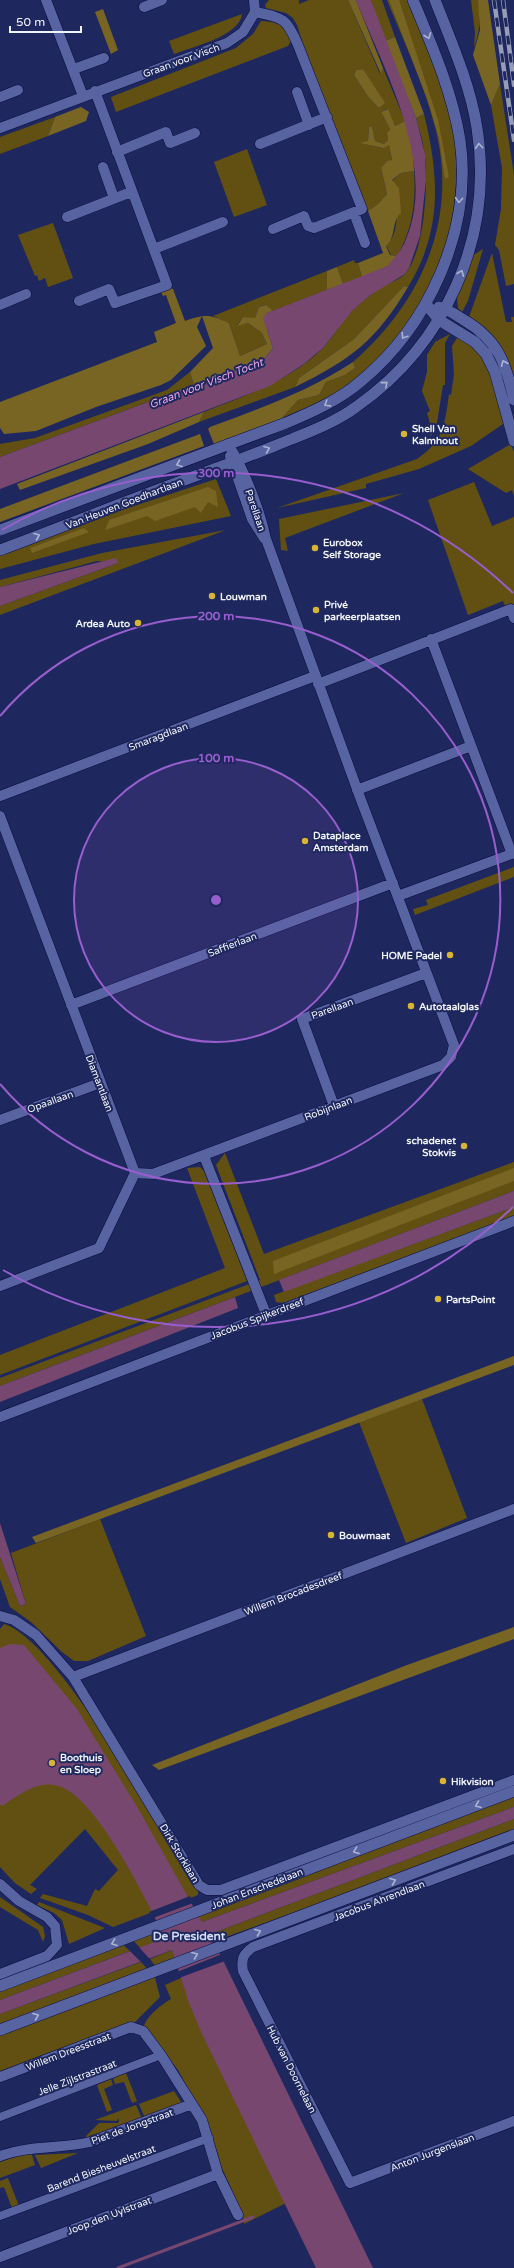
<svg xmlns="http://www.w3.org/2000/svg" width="514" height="2268" font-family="'Varela Round',sans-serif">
<rect width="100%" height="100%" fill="#1f285e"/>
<path fill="#625012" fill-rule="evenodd" d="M269 0H299V4L309 0H348L380 74 383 68 405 121 395 126 387 109 381 112 390 129 387 133 388 140 384 144 375 141 372 126 369 127 368 142 360 143 382 148 389 144 392 161H387L381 168 387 194 378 204 368 211 307 57 297 25 293 18 286 13 266 8 265 5ZM363 69 384 103 379 108 369 98 354 75 356 70Z
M371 0H382L395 37 385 41Z
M387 0H409C426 45 447 90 454 137 467 236 421 338 337 392 320 403 300 410 282 418L298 400 319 395 326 382 345 375 355 368 353 362C422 302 459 218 435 127 424 84 404 42 387 0Z
M471 0H478C481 18 480 31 474 48L475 32Z
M242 14C240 36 192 47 174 54L169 41Z
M261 21C280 22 283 24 291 41L288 46 116 112 111 97 236 48 253 34Z
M500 84 514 175V284L506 286 499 250 495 245 501 209 502 168 491 105Z
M424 114C439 175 443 230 408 287L404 286 354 339 299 378 295 387 199 422 204 412C246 395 290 381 323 348 334 336 342 321 353 310 361 302 370 295 379 289 387 283 398 281 405 274 425 251 428 185 425 156 424 143 419 130 416 118Z
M55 117 48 136 0 154V137Z
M247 149 267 205 234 217 214 162Z
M414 171C416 201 413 229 397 256L391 255 386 245C403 231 395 200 392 181L401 173Z
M53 223 73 278 48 287 45 278 39 281 37 275 35 276 18 235Z
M483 249 468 301 462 312 458 308 457 297 472 256Z
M492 253 506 322H512L511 317H514V378C509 353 492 329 469 317Z
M354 260 355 263H358L362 277 343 284 337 267Z
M327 271V290L273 311 265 305 259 307 255 319 243 317 237 325 248 323 262 333 267 344 240 356 229 323 213 316Z
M450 334 445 343V385H443L436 429 431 436 427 425 430 423 427 413 430 411 422 391 427 372V355L435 342Z
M459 335C494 361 495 384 503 424L471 446 419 469 366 484V488L277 508 417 459C444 441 445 423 449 394L451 395 454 374 452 346Z
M190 372 194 385 0 457V444L35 438 167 390Z
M511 444 514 452V496L512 490 506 493 468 469Z
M216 479 231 516 94 544 0 569V555L104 516Z
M474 482 492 526 514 517V604L505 606 503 601 468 615 428 500Z
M404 493 285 538 288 551 281 550 279 519Z
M226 530 0 615V606L118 563 97 561 0 587V580L102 553Z
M514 867V877L415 915 413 909 428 905 426 900Z
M225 1153 264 1254 514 1162V1191L0 1386V1378L260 1280 216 1165Z
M200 1167 204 1171 247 1281 0 1375V1355L225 1268 187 1168Z
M514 1207V1216L283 1303 276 1302 274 1295Z
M422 1399 467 1518 406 1543 359 1422Z
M100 1519 146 1636 88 1661H74L62 1652 31 1622 10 1607 0 1579V1557L20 1606 26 1604 11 1553Z
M4 1624C58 1640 165 1836 198 1890V1895L113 1927 88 1915 40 1898 43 1894 87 1906 95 1889 99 1891 118 1870 85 1829 30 1885 37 1889 31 1894 15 1883 0 1867V1629Z
M514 1795V1807L202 1922 197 1915Z
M514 1819V1832L212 1942 213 1933Z
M0 1897 43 1927 45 1936 43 1942 38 1930 0 1907Z
M39 1902 105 1928 69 1944 62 1920 54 1913 37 1905Z
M161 1929 165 1938 140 1948 132 1939Z
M121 1943 130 1951 0 2000V1989Z
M172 1950 175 1959 156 1967 150 1959Z
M141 1962 149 1971 0 2027V2014Z
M154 1974 160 1997 134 2023 0 2074V2034Z
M181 1978 203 2035 286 2203 244 2224 243 2215 222 2168 211 2131 178 2070 144 2026C147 2016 162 2004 171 1999L165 1985Z
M126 2073 137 2101 132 2103 124 2082 115 2084 113 2078Z
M111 2079 113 2085 104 2089 112 2110 107 2112 97 2085Z
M174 2091 181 2102 180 2105 145 2118 139 2104Z
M136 2105 142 2119 87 2138 86 2136 99 2123H118L119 2121 118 2118 117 2121 95 2120Z
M31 2152 35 2165 0 2178V2162Z
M78 2153 41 2168 35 2155Z
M8 2178 19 2206 12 2208 4 2187 0 2188V2181Z"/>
<path fill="#786524" d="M348 0H356L383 68 381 74Z
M389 0H399L438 120 449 177 445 179 439 138 428 101Z
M478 0H488L500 84 491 105 473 55 480 30Z
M103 9 118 50 111 54 95 12Z
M395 37 424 114 416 118 385 41Z
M363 69 385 103 379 108 369 98 354 75 356 70Z
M81 107 89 112 86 121 48 136 55 117Z
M388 109 395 126 405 121 413 151 414 171 401 173 392 180 399 188 401 213C391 221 397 236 386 246L390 255 397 256 388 266 362 277 358 263 383 253 368 211 378 204 387 194 381 168 387 161 392 160 389 145 383 148 359 143 368 141 369 127 372 126 375 141 384 144 388 140 387 133 390 129 381 112Z
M337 267 343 284 327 290V271Z
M404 286 408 287C376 341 350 360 295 387L299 378 354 339Z
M170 288 173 289 185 321C205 314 210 314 229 323L240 356 267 344 262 333 248 323 237 326 243 317 255 318 259 307 266 305 273 311 267 313V330L273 348 264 359 194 385 190 372 213 348 202 316 197 327 206 346 171 380 161 385 96 407 36 431 4 434 0 428V402L157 342 154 332 176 323 166 295 163 296 161 292Z
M353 362 355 368 345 375 326 382 319 395 298 400 282 418 214 444 208 429 210 427C260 408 308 392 353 362Z
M204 412 199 422 148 444 20 490 17 484Z
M200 434 204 446 0 522V509Z
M208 487 216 491 218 507 208 502 201 513 195 507 155 521 147 516 105 530 109 520Z
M84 528 89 532 32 553 30 548Z
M514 1168V1181L274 1274 273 1261Z
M514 1356V1365L36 1543 32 1537Z
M514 1627V1639L159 1770 152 1765 407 1665Z"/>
<path fill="#77476f" d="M356 0H371L416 118 425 154 426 180 420 236 409 268 405 274 369 296 352 311 323 348 304 364 270 386 0 489V457L264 359 273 348 263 318 267 313 388 266C393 259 400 252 404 244 440 168 384 70 356 0Z
M116 558 118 563 0 606V587Z
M514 1191V1207L284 1292 279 1280Z
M235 1297 238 1308 0 1402V1386Z
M0 1523 26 1604 20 1606 0 1557Z
M10 1644 24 1645 77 1709 139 1810 202 1922 514 1807V1819L213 1933 212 1942 219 1952 373 2268H316L202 2034 189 2003 172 1950 0 2014V2000L165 1938C148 1904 94 1789 54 1785 34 1782 18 1796 2 1806L0 1804V1648Z"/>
<path fill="#1f285e" d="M190 1896 193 1903 153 1918 149 1912Z
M138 1946 147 1956 151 1960 142 1963 129 1950Z
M222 1954 225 1961 179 1978 177 1972Z"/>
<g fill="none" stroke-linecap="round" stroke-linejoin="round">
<path stroke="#77476f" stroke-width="3" d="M118 2268 253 2217"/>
<g stroke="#0b0c41" stroke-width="9">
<path id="pedestrian" d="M0 2117 161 2055
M0 2216 209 2138"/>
</g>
<g stroke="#0b0c41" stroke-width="11">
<path id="minor" d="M46 0 83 96
M254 0 255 12
M144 7 162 0
M74 69 104 58
M297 92 309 125
M0 97 18 90
M0 128 227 43 243 32 255 12C283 18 286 17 298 45L362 209 314 228 308 226 304 216 273 229
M260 144 327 117
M117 152 166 132 170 143 195 133
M103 167 114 198
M354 213 365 243
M67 217 131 192
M154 249 223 222
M79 301 109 289 115 303 167 285 95 91
M0 305 26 294
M230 456 252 519 264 538
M431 639 512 854
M318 684 511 609 514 618
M357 790 471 746
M0 796 315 676
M0 816 135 1173 99 1248 0 1286
M398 896 514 853
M71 1005 393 883
M334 1106 302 1019 426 973
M0 1120 100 1083
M204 1156 266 1314
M135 1173 153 1174 443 1065 451 1057 454 1045 361 800 266 539C260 510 244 469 228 444
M0 1417 514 1221
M0 1616 14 1620 36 1635 73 1677 199 1885 207 1890H221L514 1780
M73 1677 514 1509
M514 1849 253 1947C243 1954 241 1959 243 1971L350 2183 514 2121
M0 1884 19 1901 47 1917 55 1926 57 1945 47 1956 0 1974
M0 2077 131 2027 143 2031 161 2055 202 2120 218 2174 238 2215
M0 2156C30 2145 60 2149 90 2142L192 2104
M0 2257 218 2174"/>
</g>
<g stroke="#0b0c41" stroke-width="12">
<path id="tertiary" d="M0 1986 514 1791
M0 2030 514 1835"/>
</g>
<g stroke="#0b0c41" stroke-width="12">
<path id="secondary" d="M426 304 439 320 475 342 486 354 495 372 514 441
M439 307C448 309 456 315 464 320 498 340 506 363 514 400
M0 530 286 423C312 412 339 400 360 382 428 326 473 230 460 140 452 91 432 46 413 0
M0 550C70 524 139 496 209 471 237 461 264 450 292 439 314 430 337 421 356 407 446 344 494 237 477 128 470 84 451 41 435 0"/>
</g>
<use href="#pedestrian" stroke="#5764a1" stroke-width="8"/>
<use href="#minor" stroke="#5764a1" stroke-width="10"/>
<use href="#tertiary" stroke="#5764a1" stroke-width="11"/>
<use href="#secondary" stroke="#5764a1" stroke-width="11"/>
<g stroke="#979cb7" stroke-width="4.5">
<path id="rail" d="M494 0 514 140
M503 0 514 85"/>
</g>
<use href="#rail" stroke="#1f285e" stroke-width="3" stroke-dasharray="9" stroke-linecap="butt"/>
</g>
<defs><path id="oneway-chevron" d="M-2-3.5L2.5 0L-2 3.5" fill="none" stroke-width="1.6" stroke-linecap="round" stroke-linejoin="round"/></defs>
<g stroke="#acb3d2">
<use href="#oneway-chevron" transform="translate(428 36) rotate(68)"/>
<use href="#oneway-chevron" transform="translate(479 146) rotate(-95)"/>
<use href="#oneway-chevron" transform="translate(459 200) rotate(94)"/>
<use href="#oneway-chevron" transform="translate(461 273) rotate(-68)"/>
<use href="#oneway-chevron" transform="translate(404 336) rotate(124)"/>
<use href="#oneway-chevron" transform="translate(504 363) rotate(-113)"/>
<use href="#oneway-chevron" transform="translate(385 384) rotate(-41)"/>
<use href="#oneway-chevron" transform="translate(327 404) rotate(148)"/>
<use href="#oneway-chevron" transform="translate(267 449) rotate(-22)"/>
<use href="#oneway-chevron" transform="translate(179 464) rotate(160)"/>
<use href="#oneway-chevron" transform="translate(37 536) rotate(-21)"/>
<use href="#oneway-chevron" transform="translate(478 1805) rotate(159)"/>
<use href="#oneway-chevron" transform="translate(356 1851) rotate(159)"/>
<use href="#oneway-chevron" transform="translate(393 1881) rotate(-21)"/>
<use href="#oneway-chevron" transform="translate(258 1932) rotate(-21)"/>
<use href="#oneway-chevron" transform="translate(114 1943) rotate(160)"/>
<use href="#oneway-chevron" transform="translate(195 1955) rotate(-21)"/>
<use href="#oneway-chevron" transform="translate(36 2016) rotate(-21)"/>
</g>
<circle cx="216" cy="900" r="142" fill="#985ece" fill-opacity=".12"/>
<g fill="none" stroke="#985ece" stroke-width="2">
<circle cx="216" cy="900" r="142"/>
<path d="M0 716A284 284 0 1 1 0 1084"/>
<path d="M513 1207A427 427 0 0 1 3 1270M2 530A427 427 0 0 1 513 593"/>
</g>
<g fill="#d7b434" stroke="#1f285e" stroke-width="1.5">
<circle cx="404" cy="434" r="4"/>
<circle cx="315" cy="548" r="4"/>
<circle cx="212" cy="596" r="4"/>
<circle cx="316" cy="610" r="4"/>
<circle cx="138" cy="623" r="4"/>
<circle cx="305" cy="841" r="4"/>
<circle cx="450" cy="955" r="4"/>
<circle cx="411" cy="1006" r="4"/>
<circle cx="464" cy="1146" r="4"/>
<circle cx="438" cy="1299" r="4"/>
<circle cx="331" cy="1535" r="4"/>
<circle cx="52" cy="1763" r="4"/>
<circle cx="443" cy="1781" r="4"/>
</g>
<g text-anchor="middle" stroke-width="4" stroke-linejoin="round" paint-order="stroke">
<g font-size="10" fill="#f1f3fa" stroke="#1f285e">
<text transform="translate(181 60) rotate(-20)" y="4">Graan voor Visch</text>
<text transform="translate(124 503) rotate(-21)" y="4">Van Heuven Goedhartlaan</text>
<text transform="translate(256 510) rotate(71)" y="4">Parellaan</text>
<text transform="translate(158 736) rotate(-21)" y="4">Smaragdlaan</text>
<text transform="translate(232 944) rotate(-21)" y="4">Saffierlaan</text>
<text transform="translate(332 1008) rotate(-20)" y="4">Parellaan</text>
<text transform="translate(100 1083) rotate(69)" y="4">Diamantlaan</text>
<text transform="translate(50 1101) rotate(-20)" y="4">Opaallaan</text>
<text transform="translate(328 1108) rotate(-21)" y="4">Robijnlaan</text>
<text transform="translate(257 1318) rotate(-21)" y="4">Jacobus Spijkerdreef</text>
<text transform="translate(293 1593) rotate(-21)" y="4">Willem Brocadesdreef</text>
<text transform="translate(180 1853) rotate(59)" y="4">Dirk Storklaan</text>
<text transform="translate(257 1888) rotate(-21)" y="4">Johan Enschedelaan</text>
<text transform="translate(379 1900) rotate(-21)" y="4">Jacobus Ahrendlaan</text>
<text transform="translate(68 2051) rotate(-21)" y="4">Willem Dreesstraat</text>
<text transform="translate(292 2069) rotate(63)" y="4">Hub van Doornelaan</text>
<text transform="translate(77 2077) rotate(-21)" y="4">Jelle Zijlstrastraat</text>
<text transform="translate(132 2126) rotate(-20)" y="4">Piet de Jongstraat</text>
<text transform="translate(432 2152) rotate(-21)" y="4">Anton Jurgenslaan</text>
<text transform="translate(101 2168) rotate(-21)" y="4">Barend Biesheuvelstraat</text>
<text transform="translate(109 2215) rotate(-21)" y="4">Joop den Uylstraat</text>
</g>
<g font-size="10" font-weight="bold" fill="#f1f3fa" stroke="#1f285e" text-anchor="start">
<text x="412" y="432">Shell Van<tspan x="412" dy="12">Kalmhout</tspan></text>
<text x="323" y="546">Eurobox<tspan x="323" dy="12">Self Storage</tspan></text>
<text x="220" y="600">Louwman</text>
<text x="324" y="608">Privé<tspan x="324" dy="12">parkeerplaatsen</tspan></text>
<text x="130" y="627" text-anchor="end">Ardea Auto</text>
<text x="313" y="839">Dataplace<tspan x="313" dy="12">Amsterdam</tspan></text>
<text x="442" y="959" text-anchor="end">HOME Padel</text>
<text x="419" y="1010">Autotaalglas</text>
<text x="456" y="1144" text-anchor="end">schadenet<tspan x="456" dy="12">Stokvis</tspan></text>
<text x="446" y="1303">PartsPoint</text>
<text x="339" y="1539">Bouwmaat</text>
<text x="60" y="1761">Boothuis<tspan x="60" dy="12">en Sloep</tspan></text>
<text x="451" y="1785">Hikvision</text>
</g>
<g font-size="11" font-style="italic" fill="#eea5e2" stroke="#1f285e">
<text transform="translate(206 383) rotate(-21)" y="4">Graan voor Visch Tocht</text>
</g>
<g font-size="12" font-weight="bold" fill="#d2daf5" stroke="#1f285e">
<text x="189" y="1940">De President</text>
</g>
</g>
<circle cx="216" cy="900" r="6" fill="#985ece" stroke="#1f285e" stroke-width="2"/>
<g font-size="12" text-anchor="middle" font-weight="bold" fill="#985ece" stroke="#1f285e" stroke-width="4" stroke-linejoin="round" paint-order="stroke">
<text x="216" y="477">300 m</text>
<text x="216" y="620">200 m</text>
<text x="216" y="762">100 m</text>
</g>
<path d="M10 26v6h71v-6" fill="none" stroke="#f1f3fa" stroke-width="2"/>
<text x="16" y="26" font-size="12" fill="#f1f3fa" stroke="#1f285e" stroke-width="3" paint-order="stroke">50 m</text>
</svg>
